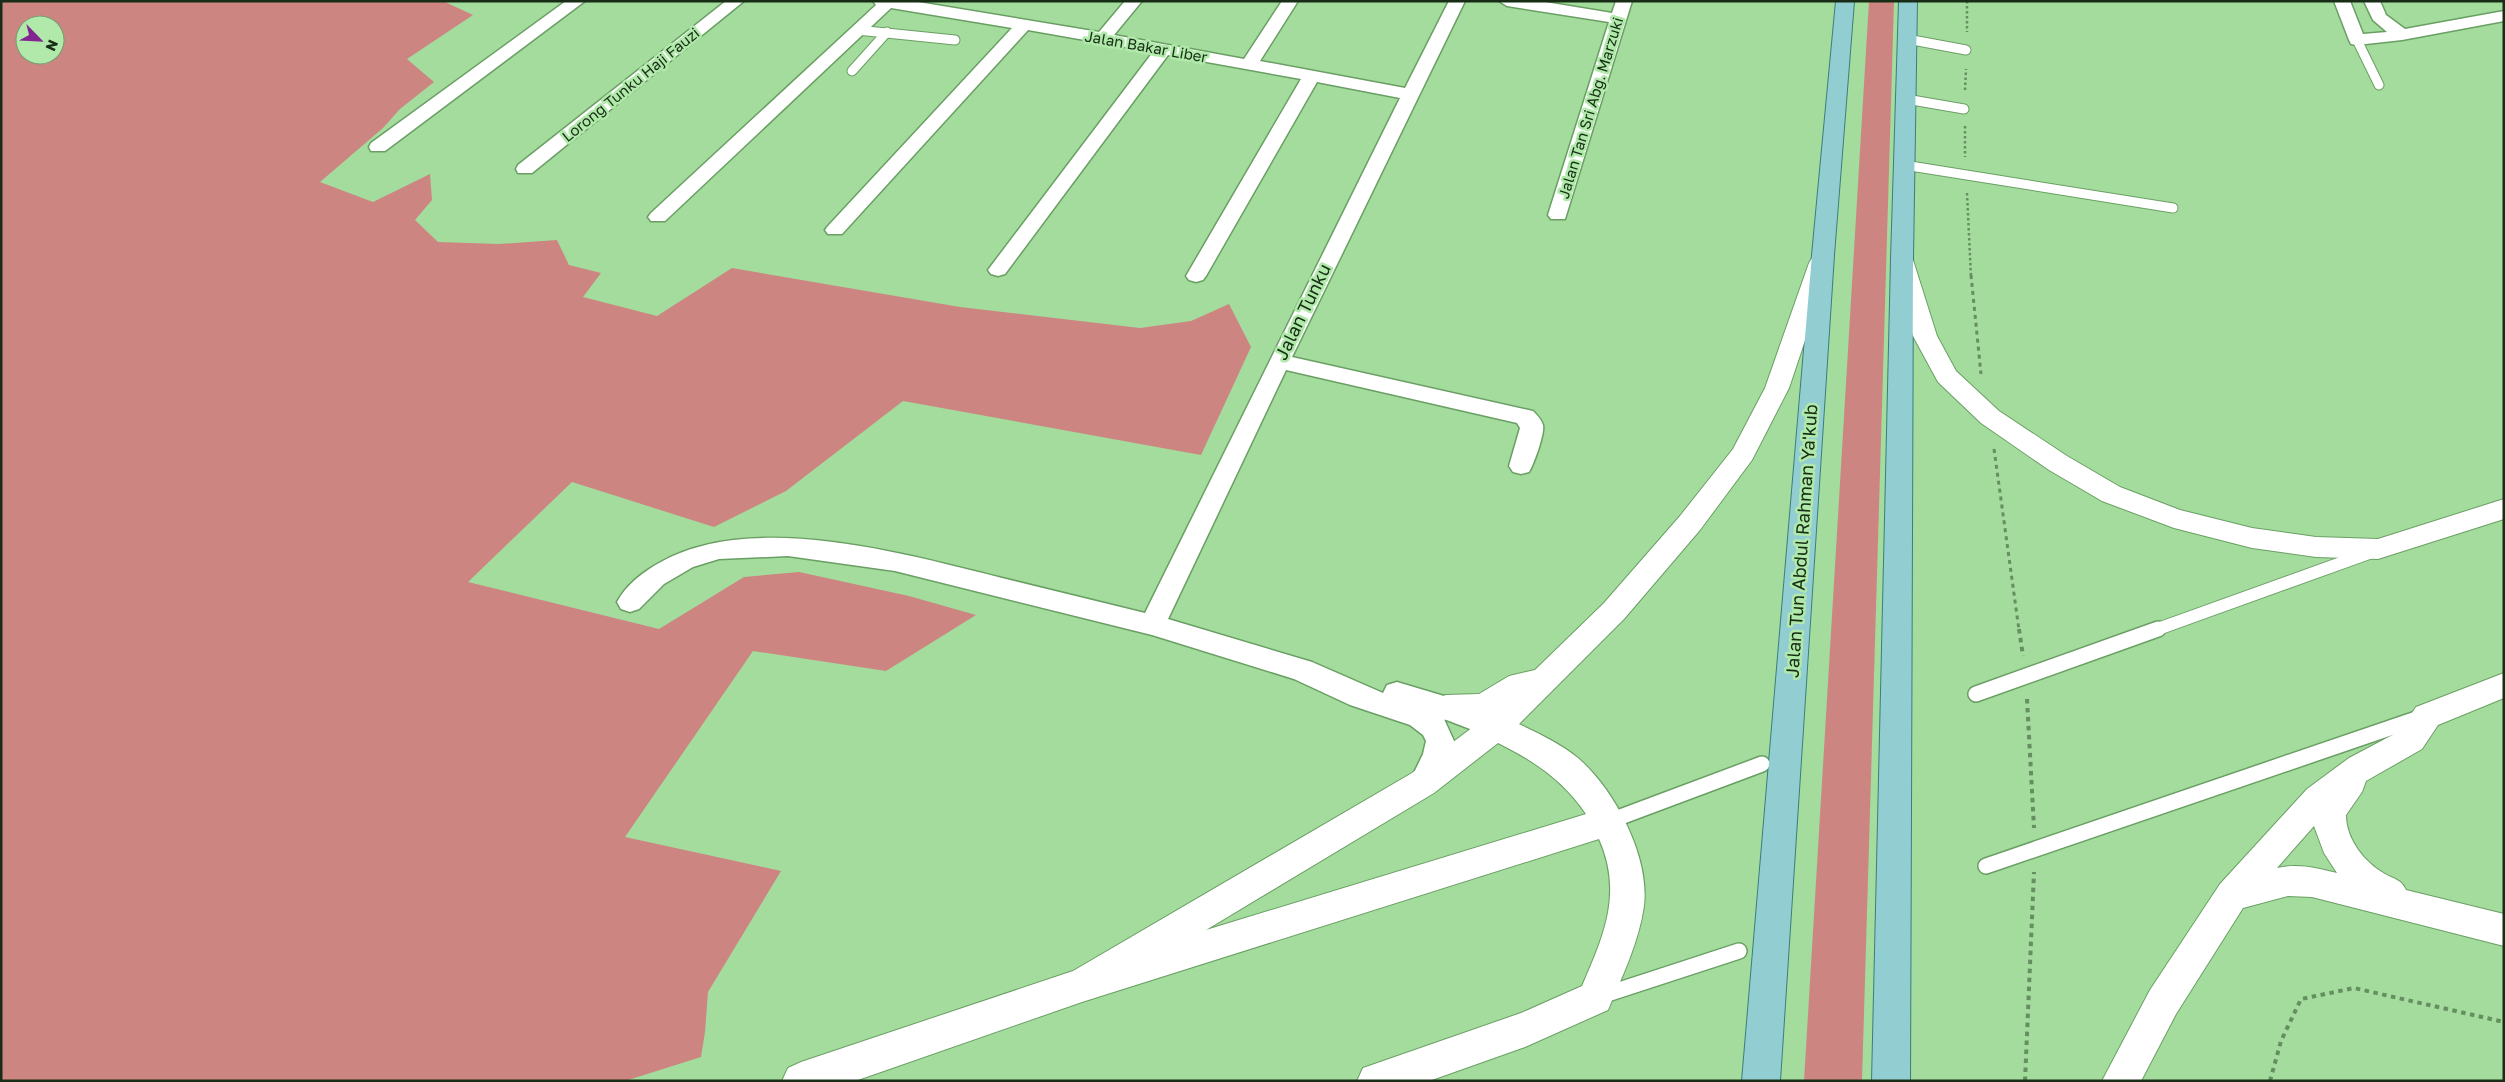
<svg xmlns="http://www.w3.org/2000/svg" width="2505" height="1082" font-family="'Golos Text',sans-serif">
<rect width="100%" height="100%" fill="#a4dc9d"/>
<path fill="#cd8582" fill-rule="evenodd" d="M1 1H443L473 15 407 59 434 82 400 109 383 128 320 182 373 202 430 174 432 200 415 220 438 242 499 244 557 240 569 265 601 273 583 297 657 316 732 268 960 307 1140 328 1191 321 1229 304 1251 347 1201 455 903 401 786 491 714 527 572 482 468 582 659 629 744 577 799 572 909 596 976 615 886 671 753 651 625 837 781 871 708 992 705 1032 701 1057 625 1081H1ZM25 25H55V55H25Z
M1869 1H1894L1862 1081H1804Z"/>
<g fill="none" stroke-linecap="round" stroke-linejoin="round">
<g stroke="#6a9f64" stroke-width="11">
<path id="service-far2" d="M857 30 955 40
M1907 39 1966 50
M2357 40 2379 85
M852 71 887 32
M1906 99 1964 109
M1904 165 2173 208"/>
</g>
<g stroke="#6a9f64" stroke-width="14">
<path id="service-far1" d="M2155 630 2369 553"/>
</g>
<g stroke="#6a9f64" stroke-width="18">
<path id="service" d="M1976 694 2158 629
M1607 822 1762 764
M1986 866 2422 717
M1601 996 1739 951"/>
</g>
<g stroke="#6a9f64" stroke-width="3">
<path id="minor" d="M566 1H585L385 151H371L369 147 371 143Z
M726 1H744L532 173H518L516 169 518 165Z
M873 1H912L1099 32 1125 1H1142L1114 35 1244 59 1282 1H1298L1260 61 1405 88 1449 1H1465L1292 357 1533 411C1537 415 1541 419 1543 425 1545 433 1534 464 1529 472L1521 474 1513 472 1509 466 1520 428 1517 423 1286 370 1168 619 1312 662 1383 693 1387 685 1397 682 1474 705 1506 719 1510 727 1506 735 1496 739 1444 719 1454 741 1451 755 1433 792 1423 795 1413 792 1409 783 1423 754 1426 741 1423 735 1410 725 1350 705 1294 679 1152 635 895 571 788 556 719 559 693 567 664 584 639 609 630 612 621 609 617 602C626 585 644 571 661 562 752 511 901 553 998 577 1047 589 1096 601 1145 613L1400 98 1317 82 1206 276 1203 280 1196 282 1189 280 1186 276 1301 79 1168 55 1005 274 998 276 991 274 988 270 991 266 1153 52 1028 30 842 234H828L825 230 828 226 1012 28 891 8 665 221H651L648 217 651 213 876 5Z
M1499 1H1539L1612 13 1616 1H1632L1565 219H1551L1548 215 1609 22 1507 6Z
M2334 1H2350L2363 34 2387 32 2373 20 2364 1H2380L2386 15 2405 29 2504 11V21L2402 40 2357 45 2351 44 2349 40Z"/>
</g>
<g stroke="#6a9f64" stroke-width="2">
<path id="tertiary" d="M1902 253 1910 255 1913 260 1937 336 1956 371 1999 411 2067 456 2120 487 2180 510 2252 528 2316 537 2378 539 2504 499V519L2378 559 2316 557 2252 548 2174 528 2102 501 2049 470 1981 423 1938 382 1913 336 1891 260 1894 255Z
M1820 256 1828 258 1831 263 1789 388 1752 460 1700 530 1624 619 1519 724C1540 734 1561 744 1578 758 1615 790 1650 857 1644 906 1639 942 1622 977 1608 1010L1525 1047 1429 1081H1357L1363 1068 1521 1013 1582 986C1604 935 1623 893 1599 839L1082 1002 855 1081H782L788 1068 801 1062 1073 971 1412 773 1485 718 1487 716C1470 722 1452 723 1435 717L1431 708 1435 699 1446 695 1479 694 1509 676 1535 670 1604 603 1680 516 1733 449 1765 388 1809 263 1812 258ZM1498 743C1534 761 1563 780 1586 814L1206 930 1434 793Z
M2504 673V698L2438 725 2422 749 2366 781 2362 792 2346 815C2346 839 2364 862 2385 874 2394 879 2402 880 2406 890L2504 914V946L2312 897 2288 896 2243 908 2176 1014 2141 1081H2102L2150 990 2220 884 2307 789 2349 758 2400 731 2416 707ZM2314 826 2324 853 2337 873C2317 868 2298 863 2277 868Z"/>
</g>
<g stroke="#387f7b" stroke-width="2">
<path id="primary" d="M1836 1H1854L1834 255 1780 1081H1742L1812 255Z
M1899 1H1917L1913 259 1910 1081H1872L1891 259Z"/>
</g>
<path stroke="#658e61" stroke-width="2.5" stroke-dasharray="2.5 2.5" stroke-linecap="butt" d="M1967 1V32
M1965 90 1966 69
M1965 126V157
M1967 193 1971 277"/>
<path stroke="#658e61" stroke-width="3" stroke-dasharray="4 4" stroke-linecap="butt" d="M1971 275 1981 374
M1994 449 2019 630"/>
<path stroke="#658e61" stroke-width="4" stroke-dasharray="4.5 4.5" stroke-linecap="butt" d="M2019 629 2023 656
M2027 699 2034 828
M2025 1081 2034 872
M2270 1081 2281 1041 2301 999 2354 988 2504 1022"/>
<use href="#service-far2" stroke="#fff" stroke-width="9"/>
<use href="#service-far1" stroke="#fff" stroke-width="12"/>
<use href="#service" stroke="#fff" stroke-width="15"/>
<use href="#minor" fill="#fff" fill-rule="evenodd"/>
<use href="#tertiary" fill="#fff" fill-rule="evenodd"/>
<use href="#primary" fill="#92cdd1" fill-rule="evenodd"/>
</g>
<g text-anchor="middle" stroke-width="5" stroke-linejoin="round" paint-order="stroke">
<g font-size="15" fill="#172d15" stroke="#b0e9aa">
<text transform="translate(1146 47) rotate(10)" y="5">Jalan Bakar Liber</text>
<text transform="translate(631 85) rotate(-39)" y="5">Lorong Tunku Haji Fauzi</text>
<text transform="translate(1591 108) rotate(-73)" y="5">Jalan Tan Sri Abg. Marzuki</text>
</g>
<g font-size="18" fill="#172d15" stroke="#b0e9aa">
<text transform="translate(1303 312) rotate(-64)" y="6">Jalan Tunku</text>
<text transform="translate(1802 541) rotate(-86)" y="6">Jalan Tun Abdul Rahman Ya'kub</text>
</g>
</g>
<rect width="2505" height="1082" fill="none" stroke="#172d15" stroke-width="5"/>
<g transform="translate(40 40) rotate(114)"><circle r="24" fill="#b0e9aa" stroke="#739e6e"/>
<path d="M0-4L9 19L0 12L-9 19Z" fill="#822590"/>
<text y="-8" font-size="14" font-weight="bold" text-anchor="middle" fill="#172d15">N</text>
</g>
</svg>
